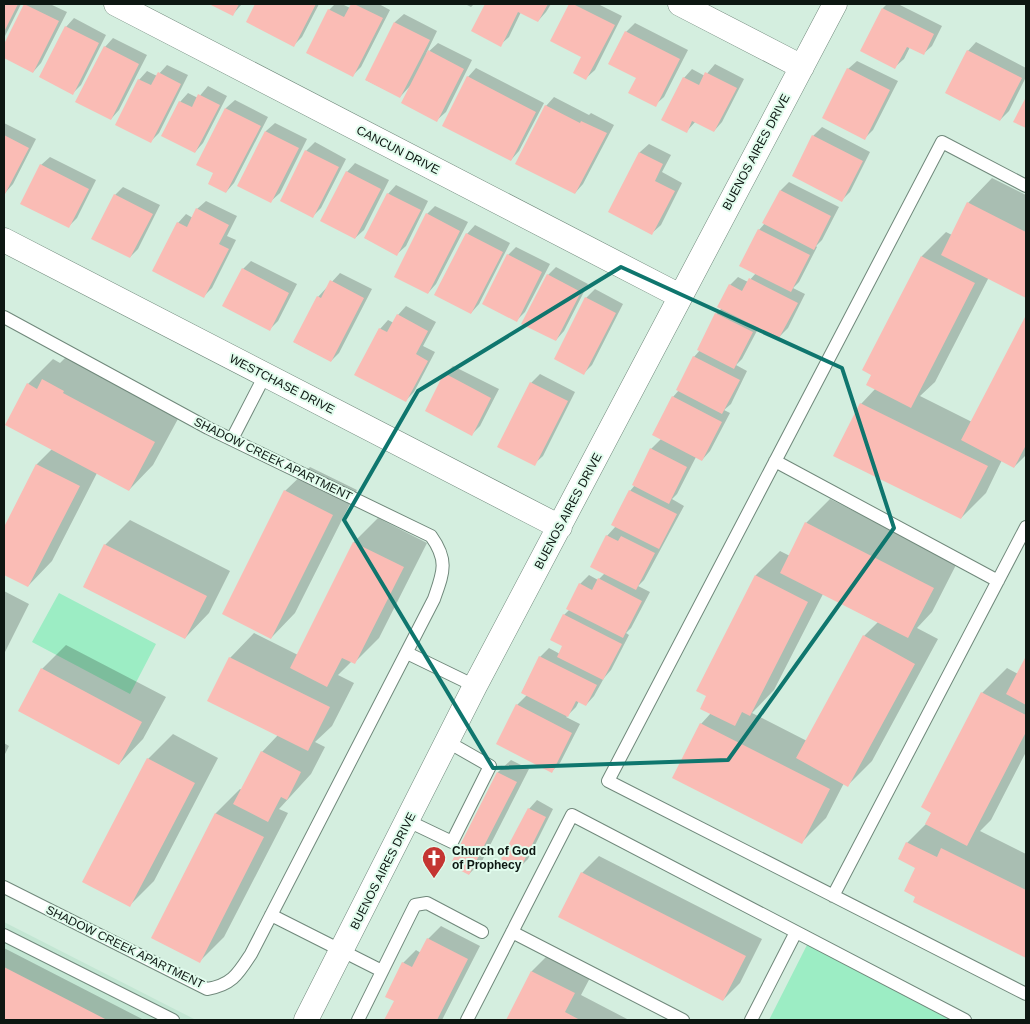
<svg xmlns="http://www.w3.org/2000/svg" width="1030" height="1024" font-family="Arial,sans-serif">
<rect width="100%" height="100%" fill="#d4eedf"/>
<path fill="#c3e6d3" d="M4 922 196 1020H4Z"/>
<path fill="#9cedc4" d="M59 593 156 644 130 694 32 642Z
M808 943 956 1020H769Z"/>
<path fill="#0003" fill-rule="evenodd" d="M4 4H21L4 38Z
M26 4H50L67 12 41 63 33 72 4 57V47Z
M212 4H242L233 14Z
M257 4H319L302 37 294 45 248 22Z
M335 4H342L350 8 352 4H379L390 10 361 67 353 75 329 10Z
M465 4H474L471 7Z
M486 4H551L546 12 538 21 521 12 509 37 500 45 473 31Z
M570 4H598L622 16 595 70 586 78 583 56 552 40Z
M887 4H898L942 26 932 46 923 54 910 47 904 59 895 67 883 8Z
M404 14 437 31 426 54 438 43 472 60 446 112 437 120 411 85 400 97 366 80 395 22Z
M74 18 106 35 81 85 73 93 66 27Z
M635 23 688 50 664 97 655 105 638 78 626 32Z
M113 38 147 55 119 110 111 119 105 47Z
M976 42 1026 68V77L1009 111 1000 120 968 51Z
M857 61 898 81 873 130 865 138 848 69Z
M715 64 744 79 722 122 714 131 696 121 687 131 684 78 692 69 705 76Z
M167 65 188 75 159 133 150 142 139 80 147 71 157 76Z
M476 68 544 103 519 151 511 160 468 77Z
M208 86 227 96 203 143 195 152 180 102 188 93 198 98Z
M554 97 589 115 591 113 614 125 583 184 575 193 546 106Z
M235 100 268 117 234 183 226 192 215 173 198 164 226 108Z
M4 123 36 139 13 184 5 193Z
M275 123 307 139 280 193 271 201 239 185 266 131Z
M822 127 870 152 850 192 842 200 813 136Z
M315 142 346 159 321 208 313 216 306 151Z
M649 144 671 155 662 172 682 183 661 225 652 233 610 212 640 152Z
M50 157 96 180 77 218 68 227 41 165Z
M355 163 389 180 364 230 355 238 347 172Z
M992 178 1026 195V296L989 277 935 382 920 396 972 422 1026 317V455L1014 467 1002 460 986 493 961 518 861 404 876 388 922 256 946 232 952 235 968 203Z
M789 182 839 207 822 240 816 246 817 247 799 282 793 288 805 294 788 328 779 337 759 327 742 359 736 365 747 371 731 404 724 410 730 413 710 451 702 460 696 457 677 494 672 499 684 506 644 580 638 586 650 592 631 628 626 633 629 635 611 670 604 678 594 696 586 705 579 701 576 707 566 717 580 724 560 763 552 771 517 705 527 695 522 692 540 657 549 648 560 654 564 646 552 640 564 615 570 609 580 584 589 575 598 580 605 573 607 536 616 526 630 491 635 485 651 449 661 439 673 397 679 390 694 357 700 350 716 314 722 308 730 285 738 277 748 282 756 273 759 230 765 223 781 190Z
M396 185 428 201 406 246 397 254 365 238 388 194Z
M123 187 160 205 138 249 130 257 115 195Z
M206 201 237 216 227 236 236 240 212 288 204 296 178 223 186 214 193 218 197 209Z
M435 206 468 222 436 284 428 293 427 214Z
M475 225 510 243 479 304 471 313 467 234Z
M516 247 550 264 525 312 517 320 508 255Z
M251 261 297 284 278 321 270 329 243 269Z
M556 267 588 284 564 331 556 340 548 275Z
M340 273 372 289 339 353 331 361 294 342 318 297Z
M595 289 623 304 592 365 584 373 586 298Z
M406 306 436 322 423 346 435 352 414 392 405 401 380 329 388 320 394 323 398 315Z
M67 356 179 417 153 465 129 490 97 473 52 561 28 586 4 573V530L37 464 52 449 28 384 53 359 60 363Z
M453 366 499 389 480 426 472 434 445 374Z
M540 374 575 392 543 456 534 464 499 446 531 383Z
M310 467 357 490 295 613 271 638 285 491Z
M830 499 957 563 932 612 917 628 938 639 872 761 848 785 844 783 826 818 802 842 701 724 711 713 708 696 756 575 780 551 790 556 806 523ZM823 594 878 622 864 636 807 741 752 713 774 690Z
M378 518 427 543 379 638 355 662 352 661 338 675 354 683 332 726 315 742 325 747 311 774 279 809 288 813 224 937 200 961 153 937 216 813 240 789 242 790 262 752 278 735 230 658 254 633 298 655 354 542Z
M130 520 230 571 209 613 185 638 105 545Z
M4 591 29 604 4 654Z
M66 645 166 697 143 739 119 764 42 669Z
M1026 659V752L991 820 980 831 1026 854V956L917 867 899 858 907 843 927 823 982 693 1007 668 1018 674Z
M173 734 218 758 154 881 130 905 148 759Z
M4 743 9 746 4 756Z
M511 760 529 769 482 861 469 874 451 864 498 772Z
M537 800 553 809 528 859 520 867 529 809Z
M599 856 762 939 740 983 723 1000 582 873Z
M441 926 480 946 442 1020H386L396 1001 403 963 416 950 421 953 428 939Z
M4 948 144 1020H4Z
M549 954 591 976 581 995 629 1020H507L532 971Z"/>
<path fill="#fabcb5" d="M4 4H18L4 32Z
M24 4 59 21 33 73 4 58V44Z
M209 4H239L233 16Z
M255 4H316L294 47 246 22Z
M351 4H354L383 18 353 77 306 53 328 9 344 17Z
M485 4H548L538 22 518 12 501 47 471 31Z
M569 4H573L615 25 586 80 573 73 581 57 550 41Z
M882 8 934 34 924 55 907 47 895 69 860 51Z
M394 22 430 40 400 98 365 80Z
M65 26 99 43 73 95 39 77Z
M625 31 680 59 656 107 628 93 636 78 608 64Z
M104 46 139 64 111 120 75 102Z
M428 50 464 69 437 122 401 103Z
M967 50 1022 78 1000 121 945 93Z
M847 68 890 90 865 140 822 118Z
M158 72 181 84 151 143 115 125 138 79 151 85Z
M705 72 737 88 714 132 692 121 687 133 661 120 683 77 699 85Z
M467 76 536 112 511 161 442 126Z
M198 94 220 105 195 153 161 136 179 101 192 107Z
M1026 97V128L1013 122Z
M545 105 580 123 581 121 607 133 575 194 515 164Z
M225 108 261 126 226 193 208 184 213 173 196 165Z
M265 131 299 148 271 203 237 186Z
M4 135 29 148 4 196Z
M812 135 863 161 842 202 792 176Z
M305 150 339 167 313 218 280 201Z
M639 152 663 164 655 181 675 191 652 235 608 212Z
M40 164 89 189 69 228 20 204Z
M346 171 381 189 355 239 320 221Z
M780 190 831 216 814 250 762 223Z
M387 193 421 210 397 256 364 238Z
M114 194 153 214 130 258 91 239Z
M967 202 1026 232V298L941 255Z
M196 208 229 225 219 244 229 249 204 298 152 271 177 222 187 227Z
M426 213 460 231 428 294 394 277Z
M758 229 810 255 791 292 739 266Z
M466 233 503 252 471 314 434 295Z
M507 254 542 272 517 322 482 304Z
M921 256 975 283 911 408 866 385 871 375 862 370Z
M242 268 289 293 270 331 222 306Z
M547 274 581 292 556 341 521 324Z
M749 278 798 303 779 338 717 307 729 284 742 291Z
M330 280 364 298 331 362 293 342 317 296 321 298Z
M585 297 616 313 584 375 554 359Z
M715 313 753 332 734 369 697 350Z
M397 314 428 331 416 354 428 361 406 402 354 375 379 328 387 332Z
M1025 317H1026V445L1014 468 961 440Z
M693 356 740 380 722 414 676 390Z
M444 373 491 398 472 436 425 411Z
M42 379 64 391 63 393 155 442 129 491 5 425 27 383 37 389Z
M530 382 568 401 535 466 497 447Z
M672 396 722 422 702 461 652 435Z
M860 403 988 466 961 519 833 456Z
M650 448 687 467 669 504 632 485Z
M36 464 80 486 28 587 4 575V527Z
M284 490 333 515 271 639 222 614Z
M629 490 677 514 659 549 611 525Z
M805 522 934 588 908 638 780 573Z
M606 535 618 541 621 536 655 553 636 590 590 567Z
M353 542 404 567 355 664 342 658 327 687 290 668Z
M104 544 207 596 185 639 83 587Z
M755 575 808 602 750 716 742 712 735 726 700 709 706 696 696 691Z
M598 578 642 601 623 638 566 609 579 583 592 590Z
M563 614 622 644 603 680 557 657 562 646 550 640Z
M863 635 915 664 848 787 796 758Z
M539 656 597 685 586 706 576 701 568 717 521 693Z
M1026 656V705L1006 694Z
M229 657 330 707 308 751 207 701Z
M41 668 142 722 119 765 18 711Z
M981 692 1026 715V732L967 846 925 824 931 813 921 807Z
M516 704 572 733 552 773 496 744Z
M700 723 830 789 802 844 672 778Z
M261 751 301 772 287 800 281 797 268 822 233 804Z
M147 758 195 783 130 907 82 882Z
M497 772 517 782 469 875 450 865Z
M528 808 546 817 520 869 501 859Z
M215 813 264 837 200 963 151 938Z
M906 842 937 857 941 848 1026 890V958L913 902 915 897 904 891 915 868 898 859Z
M581 872 746 956 723 1001 558 917Z
M427 938 468 959 437 1020H384L394 1001 385 997 402 962 412 967Z
M4 967 107 1020H4Z
M531 971 575 993 565 1012 580 1020H506Z"/>
<g fill="none" stroke-linecap="round" stroke-linejoin="round">
<g stroke="#70887b" stroke-width="14">
<path id="service" d="M1026 186 942 142 608 781 1026 994
M4 317 208 428 431 536C449 561 443 573 434 599L251 954C238 974 232 985 207 989L4 887
M232 439 265 375
M775 461 998 581
M407 653 475 686
M408 821 452 842 490 766 448 742
M833 896 1026 527
M271 915 382 971
M512 932 683 1020
M4 935 173 1020
M358 1020 415 905 427 903 482 932
M467 1020 572 815 965 1020
M751 1020 796 932"/>
</g>
<g stroke="#70887b" stroke-width="25">
<path id="minor" d="M116 4 680 296
M680 4 802 67
M4 240 560 527
M306 1020 475 686 835 4"/>
</g>
<use href="#service" stroke="#fff" stroke-width="12"/>
<use href="#minor" stroke="#fff" stroke-width="24"/>
</g>
<path fill="none" stroke="#0f766e" stroke-width="4" stroke-linejoin="round" d="M621 267 842 368 894 528 728 760 493 768 344 520 418 391Z"/>
<defs>
<g id="church-pin" transform="scale(1.25)"><path d="M0 17L-7.5 6A9.5 9.5 0 1 1 7.5 6Z" fill="#c43532" stroke="#e1fced"/><path d="M-1.2-6h2.4v3.5h3.3v2.4h-3.3V6h-2.4V-.1h-3.3v-2.4h3.3Z" fill="#fff"/></g>
</defs>
<g fill-rule="evenodd">
<use href="#church-pin" x="434" y="858"/>
</g>
<g text-anchor="middle" stroke-width="4" stroke-linejoin="round" paint-order="stroke">
<g font-size="12" fill="#0d1712" stroke="#e1fced">
<text transform="translate(398 150) rotate(27)" y="4">CANCUN DRIVE</text>
<text transform="translate(756 152) rotate(-62)" y="4">BUENOS AIRES DRIVE</text>
<text transform="translate(282 384) rotate(27)" y="4">WESTCHASE DRIVE</text>
<text transform="translate(273 459) rotate(26)" y="4">SHADOW CREEK APARTMENT</text>
<text transform="translate(568 511) rotate(-62)" y="4">BUENOS AIRES DRIVE</text>
<text transform="translate(383 871) rotate(-63)" y="4">BUENOS AIRES DRIVE</text>
<text transform="translate(125 947) rotate(26)" y="4">SHADOW CREEK APARTMENT</text>
</g>
<g font-size="12" font-weight="bold" fill="#0d1712" stroke="#e1fced" text-anchor="start">
<text x="452" y="855">Church of God<tspan x="452" dy="14">of Prophecy</tspan></text>
</g>
</g>
<rect width="1030" height="1024" fill="none" stroke="#0d1712" stroke-width="10"/>
</svg>
